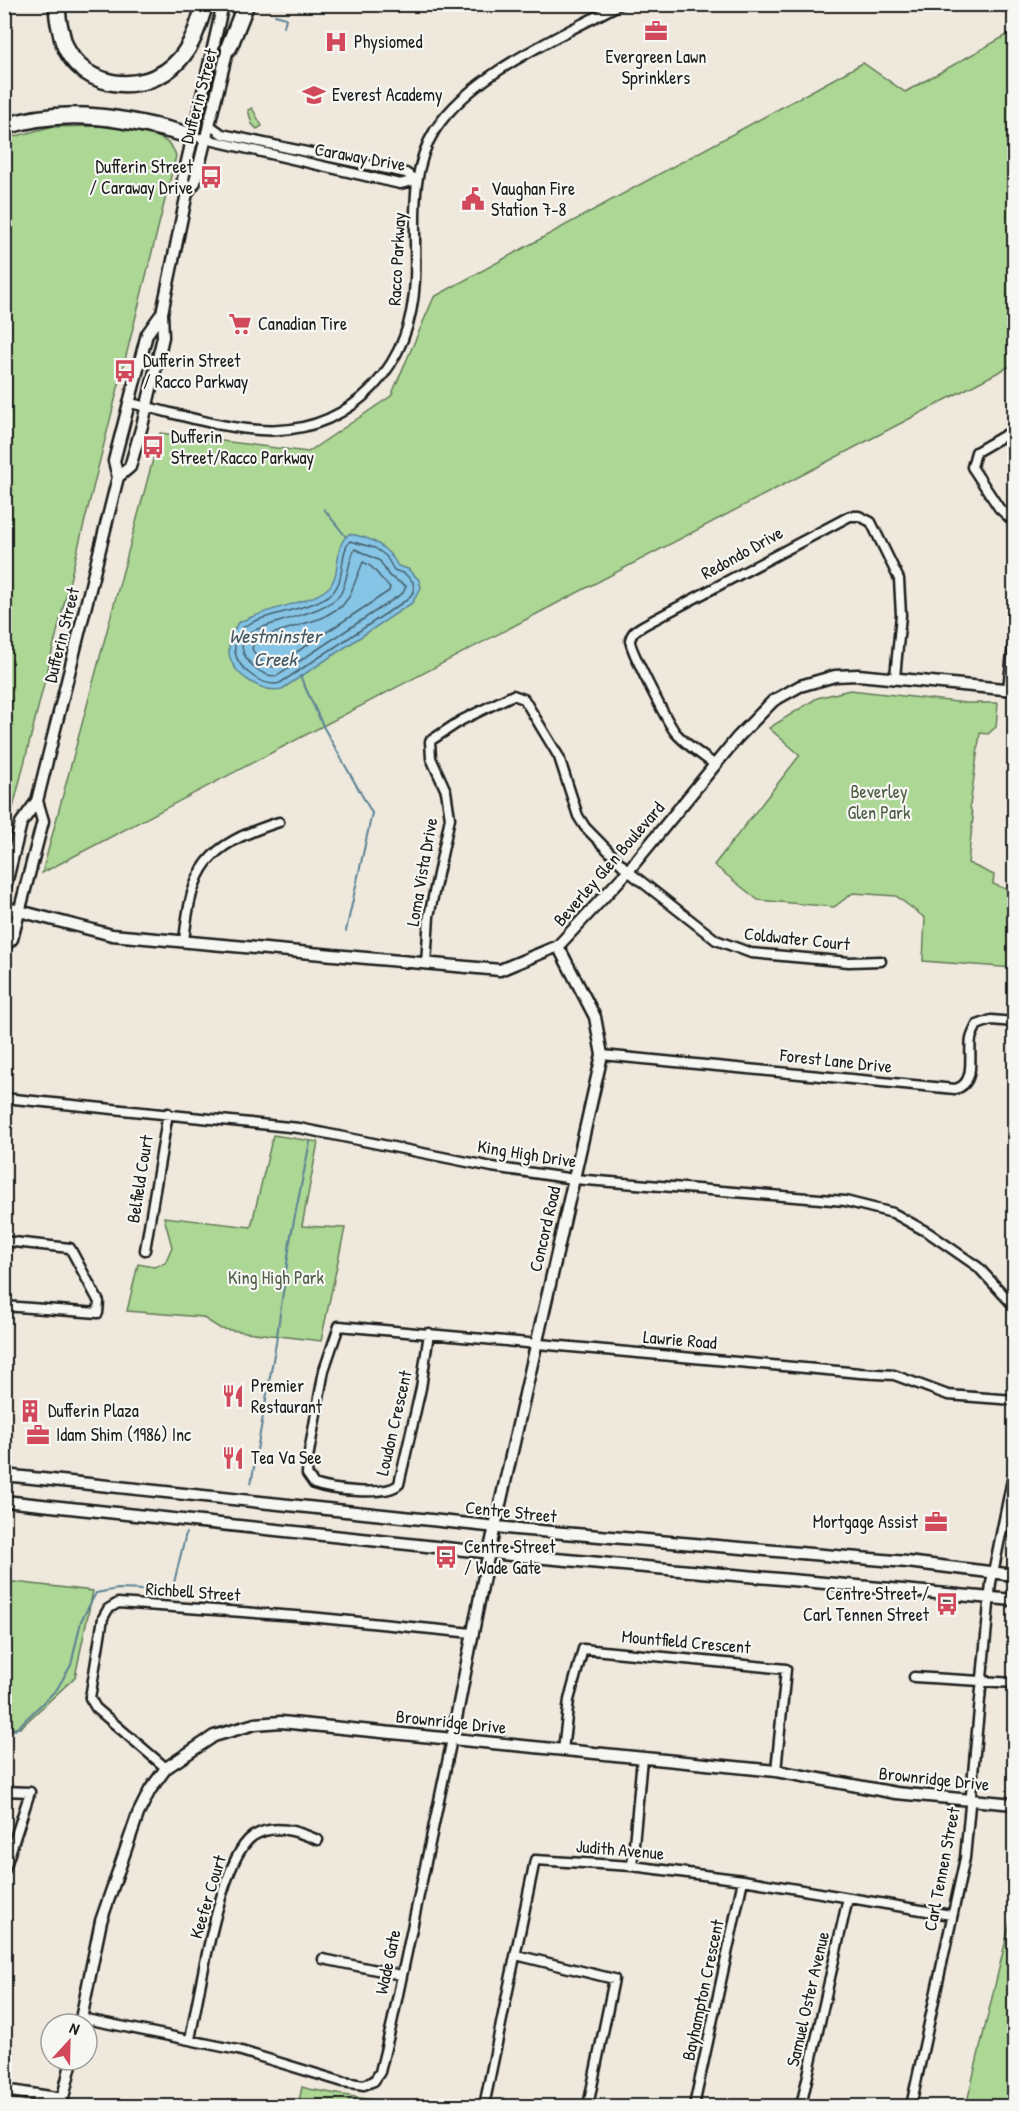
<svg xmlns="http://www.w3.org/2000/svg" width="1019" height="2111" font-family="'Patrick Hand',sans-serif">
<rect width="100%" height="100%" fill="#eee9dc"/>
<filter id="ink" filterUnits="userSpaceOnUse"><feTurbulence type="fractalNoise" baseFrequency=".0167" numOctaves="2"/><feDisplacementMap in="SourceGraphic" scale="12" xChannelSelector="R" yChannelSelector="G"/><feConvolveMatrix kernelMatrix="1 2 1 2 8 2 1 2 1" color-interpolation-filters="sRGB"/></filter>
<g filter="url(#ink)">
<path fill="#acd794" stroke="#647a58" stroke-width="1.5" d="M1014 31V364L42 873 160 433 308 452 391 396 434 297 863 63 905 92Z
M252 108 262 126 257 129 252 124 248 110Z
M107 126C128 131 170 130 176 156L5 840V139L50 127Z
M850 690 966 703H998L996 727 988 734 980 733 970 806 973 818 968 863 994 875 993 884 1014 892V968L923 961 925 918 896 896 853 893 834 907 758 900 714 865 800 755 769 728 817 698Z
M273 1135 318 1142 302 1226 345 1228 321 1341 221 1329 202 1317 127 1311 138 1264 154 1267 165 1263 172 1247 164 1217 251 1227Z
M5 1581 93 1591 75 1677 20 1728H5Z
M1014 1906V2106H966Z
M302 2087 309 2089 407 2106H298Z"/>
<path fill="#86c5e6" stroke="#5c8195" stroke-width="1.5" d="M349 534C371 537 387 546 398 566L408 569 419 580 421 588 412 603 282 689C262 694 231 674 229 652 228 642 233 633 237 624 263 608 309 604 327 589 343 576 332 546 349 534Z"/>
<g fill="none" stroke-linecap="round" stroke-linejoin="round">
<path stroke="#46606d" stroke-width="1.5" d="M350 541 375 548 386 556 394 570 405 574 413 582 414 591 408 599 280 683C263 688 238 669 235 652 233 644 239 635 242 628 267 611 311 611 332 593 346 580 339 553 350 541Z
M355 549 380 561 389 576 406 586 403 593 277 676C262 677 244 662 242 647L248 633C269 622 332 611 341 593 348 579 348 561 355 549Z
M363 562C375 566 379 579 390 587L389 591 274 667C265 666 255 657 252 648L256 639 322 618 342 606 349 597Z"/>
<path stroke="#5c8195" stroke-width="2" d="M275 15 286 18 284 27
M324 509 346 537
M300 676 324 728 372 813 346 931
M251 1484 276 1343 291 1235 310 1142
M4 1730H15L57 1689 71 1665 81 1621 96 1593 118 1589 172 1591 186 1533"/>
<g stroke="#1c1c1c" stroke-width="13">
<path id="street" d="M208 124 222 134 406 173 416 180
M201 138 400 184 416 180
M130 403C216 422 301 461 373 387 401 357 413 322 415 280 417 231 407 174 435 130 473 72 560 37 620 4
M1014 430 976 452 972 467 999 508 1014 522
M715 765C702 755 686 745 675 732 668 723 629 648 630 640 632 631 639 628 646 624L850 516H859L871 522 899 579 901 615 895 677
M184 941C192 866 205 846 279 822
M426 964 429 916 450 818 446 791 431 758 430 741 462 720 513 695 524 699 559 757 578 816 585 827 628 871 716 940 751 953 849 962 881 961
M602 1055 955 1089C977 1084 968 1055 971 1039 972 1034 975 1029 977 1025L991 1020 1014 1022
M4 1098 299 1128 492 1167 574 1179 845 1201 893 1213 929 1233 978 1267 1014 1306
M4 1241 70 1248 99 1302 98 1313 4 1306
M145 1250 168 1113
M429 1333 421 1388 399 1484C386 1497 331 1490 314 1484L307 1474 308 1458 324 1370 339 1326 860 1373 894 1375 948 1395 1014 1400
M914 1677 1014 1683
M563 1750 569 1700 583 1649 786 1669 776 1771
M166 1768 96 1708 90 1698 103 1618 108 1609 118 1603 310 1617 472 1633
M4 1791 30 1792 4 1872
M632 1866 642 1758
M516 1955 614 1979 588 2106
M323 1959 401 1975
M81 2018 238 2050 343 2082 364 2085 374 2081 380 2072 392 2023 452 1739
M190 2039C199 1997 219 1859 253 1836 274 1823 297 1831 318 1840
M484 2106 535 1860 632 1866 743 1880 951 1915
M694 2106 743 1880
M801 2106 848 1898
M911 2106 965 1858 991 1583 1014 1470"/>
</g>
<g stroke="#1c1c1c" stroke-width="15">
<path id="secondary" d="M187 193 183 179 223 4
M118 477 130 467 143 422 163 337 162 313 187 193 195 182 230 40
M1009 689 1014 644
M4 892 21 823 37 801 118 477 114 461 147 334 162 313
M4 907 112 935 500 970 558 946 628 871 737 738 773 701 800 686 835 676 858 675 1014 690
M4 947 12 939 43 821 37 801
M4 1475 516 1529 907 1562 1014 1575
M4 1501 511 1555 1014 1600
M452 1739 486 1566 602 1055 595 1017 558 946
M80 2024 101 1921 138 1814 150 1790 166 1768 214 1736 255 1724 281 1722 776 1771 896 1793 1014 1804
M4 2090 63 2099
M61 2106 72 2060"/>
</g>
<g stroke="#1c1c1c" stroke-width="20">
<path id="highway" d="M58 4C56 14 59 23 61 32 71 89 145 100 180 59 193 44 199 23 205 4
M229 47 246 4
M4 127C66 105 131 119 192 136"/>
</g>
<use href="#street" stroke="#f6f6f2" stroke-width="8"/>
<use href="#secondary" stroke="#f6f6f2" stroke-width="10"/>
<use href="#highway" stroke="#f6f6f2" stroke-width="15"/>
</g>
</g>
<defs>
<g id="office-bare" transform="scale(1.8)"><path d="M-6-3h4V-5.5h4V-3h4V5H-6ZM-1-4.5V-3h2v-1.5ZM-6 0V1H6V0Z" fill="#d1495b" stroke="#f6f6f2" stroke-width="2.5" paint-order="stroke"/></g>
<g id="hospital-bare" transform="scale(1.8)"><path d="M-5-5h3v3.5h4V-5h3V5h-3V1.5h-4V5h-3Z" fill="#d1495b" stroke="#f6f6f2" stroke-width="2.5" paint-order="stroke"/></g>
<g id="school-bare" transform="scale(1.8)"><path d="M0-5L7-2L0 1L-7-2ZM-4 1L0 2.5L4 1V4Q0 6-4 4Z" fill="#d1495b" stroke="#f6f6f2" stroke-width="2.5" paint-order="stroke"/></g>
<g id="bus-bare" transform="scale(1.8)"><path d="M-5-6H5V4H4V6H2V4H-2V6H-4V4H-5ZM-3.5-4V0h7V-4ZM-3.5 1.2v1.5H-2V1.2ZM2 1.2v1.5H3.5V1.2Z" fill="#d1495b" stroke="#f6f6f2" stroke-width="2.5" paint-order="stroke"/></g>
<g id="civic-bare" transform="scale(1.8)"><path d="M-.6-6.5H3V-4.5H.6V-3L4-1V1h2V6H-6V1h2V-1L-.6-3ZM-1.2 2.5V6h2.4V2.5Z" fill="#d1495b" stroke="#f6f6f2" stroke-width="2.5" paint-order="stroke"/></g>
<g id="supermarket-bare" transform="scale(1.8)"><path d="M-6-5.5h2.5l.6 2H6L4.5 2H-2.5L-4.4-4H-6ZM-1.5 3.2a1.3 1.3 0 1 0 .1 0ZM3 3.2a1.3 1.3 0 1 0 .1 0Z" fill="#d1495b" stroke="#f6f6f2" stroke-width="2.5" paint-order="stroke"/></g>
<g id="restaurant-bare" transform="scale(1.8)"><path d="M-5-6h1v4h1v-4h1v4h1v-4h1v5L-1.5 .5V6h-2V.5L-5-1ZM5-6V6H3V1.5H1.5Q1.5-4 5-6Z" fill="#d1495b" stroke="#f6f6f2" stroke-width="2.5" paint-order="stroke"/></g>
<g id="building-bare" transform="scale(1.8)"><path d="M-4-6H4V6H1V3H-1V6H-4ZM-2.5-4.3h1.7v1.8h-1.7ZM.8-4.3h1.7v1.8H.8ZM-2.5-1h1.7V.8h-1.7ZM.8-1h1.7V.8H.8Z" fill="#d1495b" stroke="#f6f6f2" stroke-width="2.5" paint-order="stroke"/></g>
</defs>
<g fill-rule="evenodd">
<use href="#office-bare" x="656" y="31"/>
<use href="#hospital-bare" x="336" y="42"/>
<use href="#school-bare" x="314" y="95"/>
<use href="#bus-bare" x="211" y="177"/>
<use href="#civic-bare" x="473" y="199"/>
<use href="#supermarket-bare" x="240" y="324"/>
<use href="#bus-bare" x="125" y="371"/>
<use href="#bus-bare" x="153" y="447"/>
<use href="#restaurant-bare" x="233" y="1396"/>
<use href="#building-bare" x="30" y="1411"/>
<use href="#office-bare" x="38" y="1435"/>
<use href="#restaurant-bare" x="233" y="1458"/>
<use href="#office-bare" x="936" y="1522"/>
<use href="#bus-bare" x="446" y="1557"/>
<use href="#bus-bare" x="947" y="1604"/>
</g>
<g text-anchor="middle" stroke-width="4.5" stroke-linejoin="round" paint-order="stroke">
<g font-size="18" fill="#1c1c1c" stroke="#f6f6f2" text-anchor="start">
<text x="354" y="48">Physiomed</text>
<text x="656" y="63" text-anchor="middle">Evergreen Lawn<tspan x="656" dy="21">Sprinklers</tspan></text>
<text x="332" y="101">Everest Academy</text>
<text x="193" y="173" text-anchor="end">Dufferin Street<tspan x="193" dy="21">/ Caraway Drive</tspan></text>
<text x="491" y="195">Vaughan Fire<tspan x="491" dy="21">Station 7-8</tspan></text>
<text x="258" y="330">Canadian Tire</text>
<text x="143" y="367">Dufferin Street<tspan x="143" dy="21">/ Racco Parkway</tspan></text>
<text x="171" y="443">Dufferin<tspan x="171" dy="21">Street/Racco Parkway</tspan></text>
<text x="251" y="1392">Premier<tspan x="251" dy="21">Restaurant</tspan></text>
<text x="48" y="1417">Dufferin Plaza</text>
<text x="56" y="1441">Idam Shim (1986) Inc</text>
<text x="251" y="1464">Tea Va See</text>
<text x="918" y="1528" text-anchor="end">Mortgage Assist</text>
<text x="464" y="1553">Centre Street<tspan x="464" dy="21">/ Wade Gate</tspan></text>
<text x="929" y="1600" text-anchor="end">Centre Street /<tspan x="929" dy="21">Carl Tennen Street</tspan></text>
</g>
<g font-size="18" fill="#1c1c1c" stroke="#f6f6f2">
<text transform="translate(199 96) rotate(-75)" y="6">Dufferin Street</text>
<text transform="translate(360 157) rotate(10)" y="6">Caraway Drive</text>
<text transform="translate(397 259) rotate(-87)" y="6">Racco Parkway</text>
<text transform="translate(742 553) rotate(-29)" y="6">Redondo Drive</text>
<text transform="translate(62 635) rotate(-76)" y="6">Dufferin Street</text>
<text transform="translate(609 864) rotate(-49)" y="6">Beverley Glen Boulevard</text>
<text transform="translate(422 872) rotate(-80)" y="6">Loma Vista Drive</text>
<text transform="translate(797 939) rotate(6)" y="6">Coldwater Court</text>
<text transform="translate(836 1061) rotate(6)" y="6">Forest Lane Drive</text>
<text transform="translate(527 1154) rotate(9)" y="6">King High Drive</text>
<text transform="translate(140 1179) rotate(-81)" y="6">Belfield Court</text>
<text transform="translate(545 1229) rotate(-77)" y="6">Concord Road</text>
<text transform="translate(680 1340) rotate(5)" y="6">Lawrie Road</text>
<text transform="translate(394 1423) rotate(-77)" y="6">Loudon Crescent</text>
<text transform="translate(511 1512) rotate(6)" y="6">Centre Street</text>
<text transform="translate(193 1592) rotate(4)" y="6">Richbell Street</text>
<text transform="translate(686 1642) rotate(5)" y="6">Mountfield Crescent</text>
<text transform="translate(451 1722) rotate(6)" y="6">Brownridge Drive</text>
<text transform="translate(934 1779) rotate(6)" y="6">Brownridge Drive</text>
<text transform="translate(620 1850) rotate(5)" y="6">Judith Avenue</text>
<text transform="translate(942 1869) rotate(-79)" y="6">Carl Tennen Street</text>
<text transform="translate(208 1897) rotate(-73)" y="6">Keefer Court</text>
<text transform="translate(388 1962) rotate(-78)" y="6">Wade Gate</text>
<text transform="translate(703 1990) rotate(-78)" y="6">Bayhampton Crescent</text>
<text transform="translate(808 1999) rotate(-77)" y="6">Samuel Oster Avenue</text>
</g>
<g font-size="18" fill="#4e5d46" stroke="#f6f6f2">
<text x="879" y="798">Beverley<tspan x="879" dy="21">Glen Park</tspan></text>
<text x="276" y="1284">King High Park</text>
</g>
<g font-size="20" font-style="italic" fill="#415763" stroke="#f6f6f2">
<text x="275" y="643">Westminster<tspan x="275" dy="23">Creek</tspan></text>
</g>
</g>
<rect width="1019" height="2111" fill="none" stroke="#f6f6f2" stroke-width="24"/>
<rect x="12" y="12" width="995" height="2087" fill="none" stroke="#1c1c1c" stroke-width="2" filter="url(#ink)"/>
<g transform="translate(69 2042) rotate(22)"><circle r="28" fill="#f6f6f2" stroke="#9f9f9c" stroke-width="1.5"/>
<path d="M0-4.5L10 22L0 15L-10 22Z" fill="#d1495b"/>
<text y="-9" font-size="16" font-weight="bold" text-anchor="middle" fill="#1c1c1c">N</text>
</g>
</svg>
